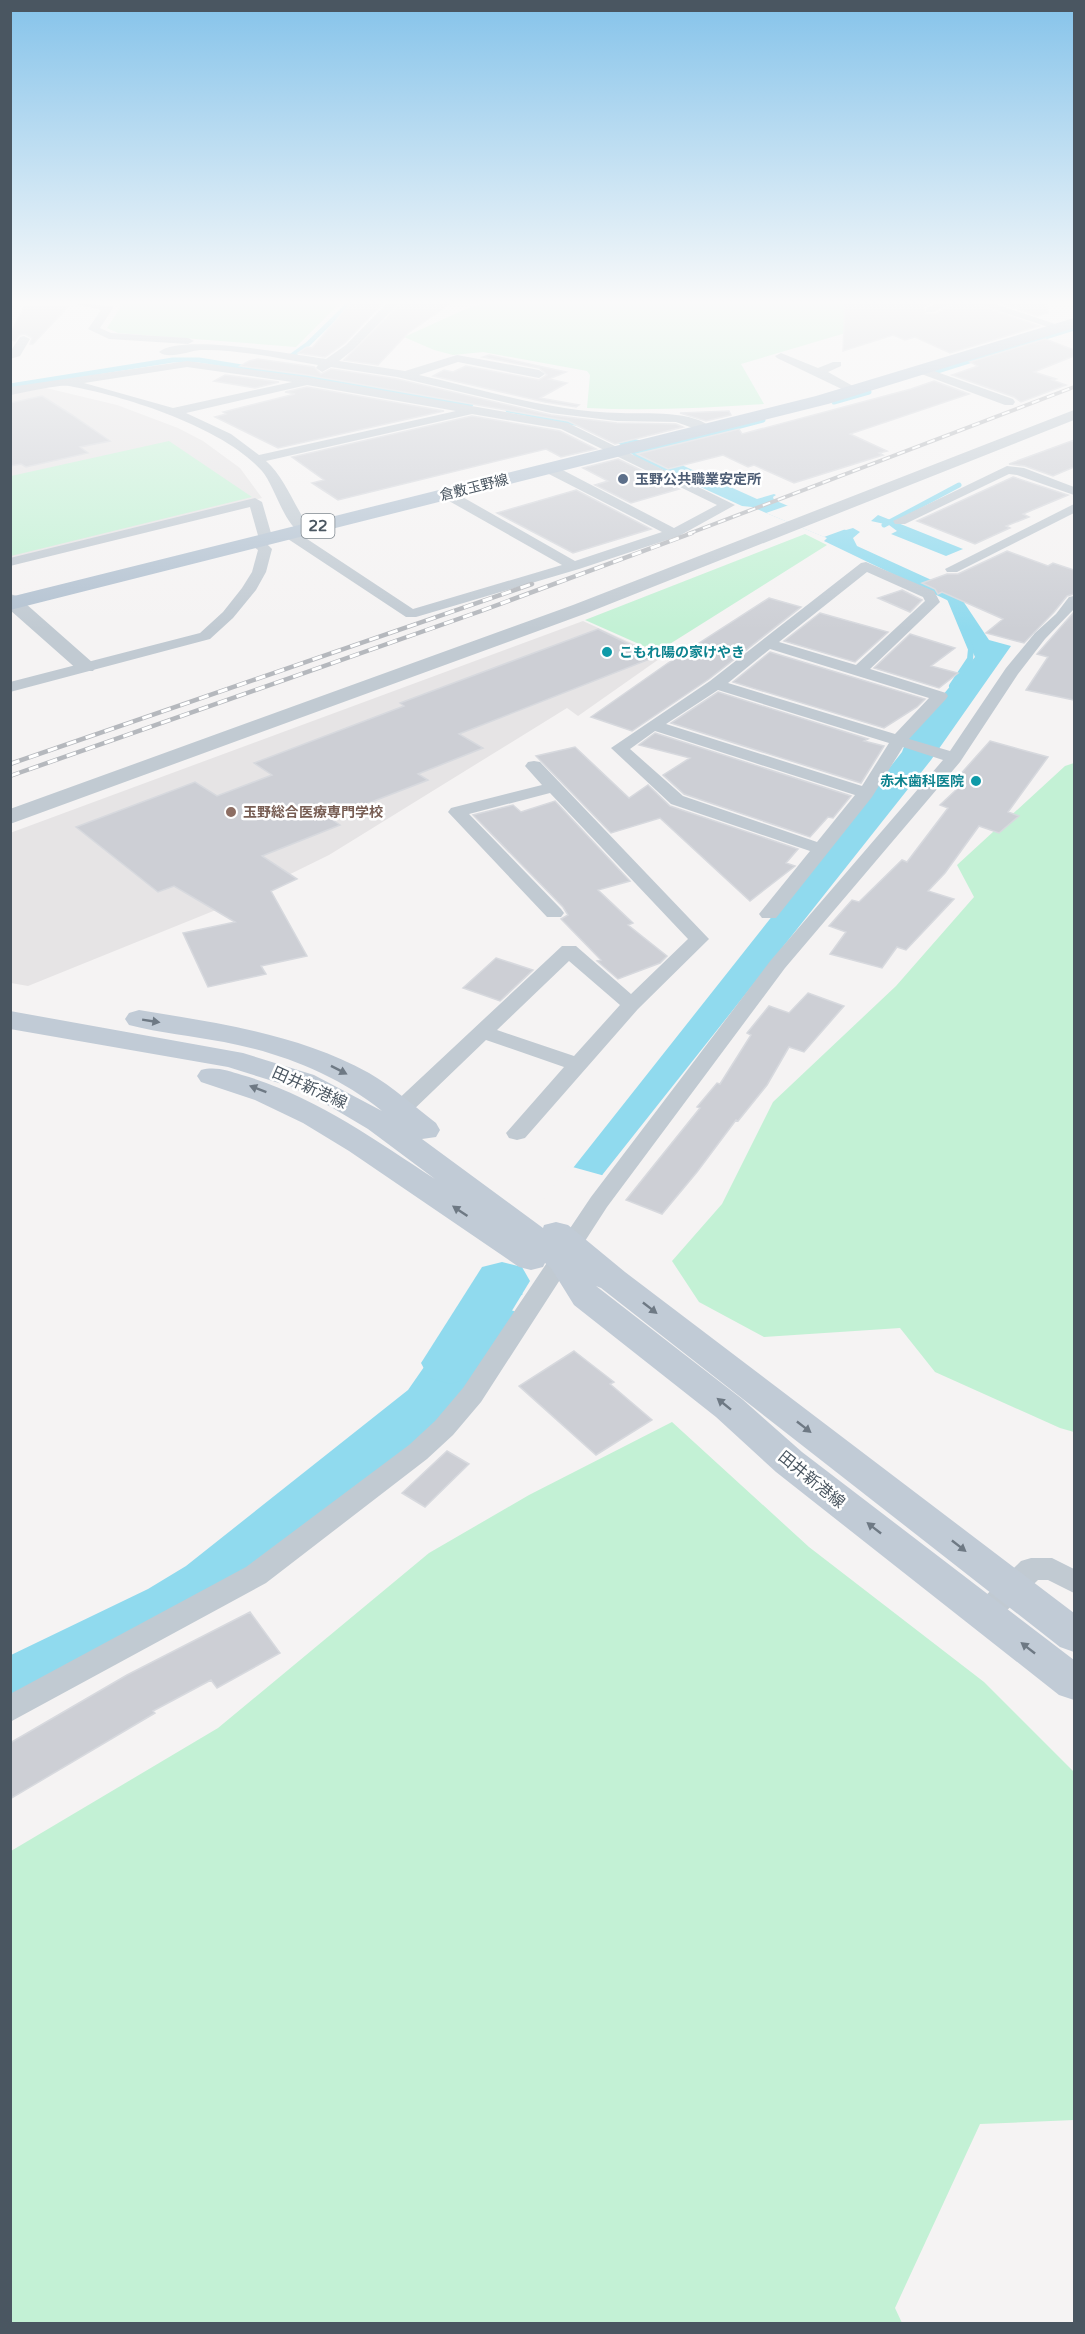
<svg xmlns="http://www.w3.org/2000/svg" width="1085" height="2334" font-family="'Varela Round','Noto Sans JP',sans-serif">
<rect width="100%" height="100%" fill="#f5f3f3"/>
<path fill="#e6e4e5" d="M46 388 117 405 178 428 203 441 240 468 262 498 11 560V394Z
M583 621 662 657 578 716 567 708 329 855 274 882 275 886 28 986 11 983 10 833Z"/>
<path fill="#c3f1d5" d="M113 303H340L296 347 118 333 107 328 122 305Z
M485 303H852L849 332 741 364 764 404C705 408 646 411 587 408L590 375 587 371 483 352 453 355 434 350 404 337 468 308Z
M169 441 252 497 11 556V476Z
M805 534 827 545 657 652 585 620Z
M1074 763V1432L1060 1428 935 1372 900 1328 764 1337 699 1302 672 1261 722 1204 773 1102 896 986 974 897 957 865 1065 766Z
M672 1422 809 1547 984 1682 1074 1772V2120L980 2124 895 2308 902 2323H11V1851L218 1728 429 1553 529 1495Z"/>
<path fill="#90daee" d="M634 439 671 447 655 453 757 499 774 494 776 495 773 497 774 500 846 530 853 528 860 532 853 538 857 546 949 588 963 601 989 640 1011 646 931 760 603 1174 523 1294 514 1300 485 1289 488 1285 482 1283 902 752 908 736 975 657 951 602 824 541 827 538 752 507 742 506 637 458 618 443Z
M878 515 963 549 946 556 891 534 897 531 889 525 871 521Z
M472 1298 517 1312 460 1398 408 1453 253 1572 11 1701V1655L148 1589 186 1566 408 1390Z"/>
<path fill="#f5f3f3" d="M789 505 846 529 824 537 766 513Z
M569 1166 605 1176 525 1296 492 1266Z"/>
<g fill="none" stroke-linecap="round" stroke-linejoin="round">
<path stroke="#90daee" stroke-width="5" d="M290 357 308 344 350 303
M934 372 1074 328
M10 386 173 360H199L471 404
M834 402 869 392
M508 410 580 424
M657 448 763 420
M884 525 959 485"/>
<path stroke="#90daee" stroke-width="6" d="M944 592 949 596 971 649 970 659 952 686"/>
<path fill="#90daee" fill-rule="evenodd" d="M502 1262 522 1267 530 1281 471 1378 450 1384 429 1378 421 1363 482 1267Z"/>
</g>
<path fill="#cdcfd5" stroke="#d7d9de" stroke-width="1.5" d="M351 303H383L345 343 325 357 298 353 307 347 312 348Z
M401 303H451L408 333 378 365 344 360Z
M845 303H931L924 308 926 314H935L954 303H973L1039 326 950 353 915 337 905 340 893 335 843 351Z
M1001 303H1047L1048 313 1037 316Z
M24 307H68L33 344H30L32 338 25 334 19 335 15 341 10 340V334Z
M1045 339 1074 350V356L1034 372 1056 379 1052 380 1066 385 1021 402 1014 397 952 375 978 366 970 362Z
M489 355 566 372 549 379 567 383 540 398 579 405 576 407 545 402 433 376 444 370 453 372 466 366 539 380 547 375 539 368 483 357Z
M258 359 314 367 321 374 331 369 397 379 551 415 617 423 676 424 683 427 615 444 568 421 307 375 240 366 249 361Z
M225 375 279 382 255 388 214 381Z
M934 381 969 394 850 434 887 451 879 453 883 455 794 483 754 465 748 467 723 455 668 469 637 454 739 429 742 434 911 389Z
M307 387 444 411 278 448 215 417 226 414 223 412 295 394 285 392Z
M42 396 72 415 110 441 80 447 88 453 26 467 21 464 10 466V403Z
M729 411 731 415 706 421 680 413Z
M472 416 560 431 596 449 561 457 546 449 338 500 312 483 324 480 292 457Z
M1074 440V467L1053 476 1025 466 1009 464Z
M618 459 649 474 679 489 631 503 595 485 608 481 583 468Z
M1013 477 1068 495 1023 514 1029 517 1006 526 1010 528 975 544 917 521Z
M576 490 651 529 573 553 497 513Z
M1007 551 1048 566 1053 563 1074 570V594L1067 596 1054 612 1024 643 986 633 1003 619 942 592 938 594 935 589 922 583 947 574H958Z
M902 590 922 600 910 612 878 598Z
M769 598 801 607 709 679 632 731 591 717 668 663Z
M1074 612V700L1026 690 1048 657 1037 654Z
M820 613 888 632 855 662 784 641Z
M598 629 655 657 459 734 483 748 418 774 428 780 330 818 340 825 262 856 297 879 271 891 307 956 261 966 266 974 208 987 183 933 235 922 174 886 158 892 76 827 195 782 217 796 272 775 254 763 404 706 400 703Z
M910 634 955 648 931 666 958 673 939 688 874 668Z
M770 652 925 699 917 707 884 728 733 682Z
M718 692 868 739 864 741 884 746 861 783 671 723Z
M655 733 851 796 833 818 828 817 810 837 684 794 663 775 690 758 639 745Z
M990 741 1048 757 1008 812 1019 816 999 833 979 826 945 873 928 891 954 899 906 950 897 947 882 968 830 954 846 932 829 926 852 900 859 902 902 860 907 862 948 808 940 805 957 789 949 787Z
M575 747 629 798 648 785 670 806 798 849 786 863 795 866 750 901 660 818 611 833 536 756Z
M555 801 630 881 598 890 633 923 628 925 667 956 660 963 618 979 597 961 601 960 561 919 568 915 563 907 473 815 513 805 521 812Z
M496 958 533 970 500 1001 463 988Z
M808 993 844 1006 804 1052 789 1047 767 1085 738 1121 736 1120 697 1172 662 1214 626 1200 700 1108 697 1107 717 1083 720 1084 751 1035 747 1033 769 1006 789 1013Z
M574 1351 614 1382 610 1384 652 1420 596 1455 519 1386Z
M447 1451 469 1464 425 1507 402 1493Z
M250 1612 280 1653 217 1688 211 1680 153 1711 155 1713 10 1799V1743L127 1675Z"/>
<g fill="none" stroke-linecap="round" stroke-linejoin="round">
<path fill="#c1cad2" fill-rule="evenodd" d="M73 303 112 306 113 308 100 328 111 333 188 338 194 341 188 344 109 339 88 329 101 310Z
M387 303H399L354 349 339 361 405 371 457 355 539 370 545 374 539 378 458 362 419 375C485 390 553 412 621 413 646 414 695 410 713 429L707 433 676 422 617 421 551 413 397 377 331 367 322 372 316 368 318 365C280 359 239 349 200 350 189 351 168 360 159 352 182 333 294 355 326 359L346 345Z
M937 303H952L934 312H926V308Z
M975 303H993L1064 327 1058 330 1054 329Z
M24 336 30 339 20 356 10 359V352L20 337Z
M781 353 818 368 833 362H841V366L828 372 860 390 858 393H850L777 358 775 356Z
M187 361 307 377 568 423 735 505 679 536 579 569 416 617H406L285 537 283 534 285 531H295L413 609 562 565 442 497 440 494 442 491H452L575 561 662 532 543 471 541 468 543 465H553L674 528 717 505 561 429 472 414 266 461C286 479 295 508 311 530L304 534C285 529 275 486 262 471 223 427 125 396 69 386 59 384 23 393 10 395V387ZM187 367 292 382 173 408 84 383ZM307 385 456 411 259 455 231 434 186 413Z
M920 366 1013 399 1015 402 1013 405H1005L916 372V368Z
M1007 466 1024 468 1074 487V495L1017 475 1009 474 905 524H895L893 521Z
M255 498 262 502 273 540 267 544 272 549 266 572 256 590 233 618 210 639 10 692V682L200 633 223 612 242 588 252 572 258 550 249 543 251 540 259 539 250 507 10 566V558Z
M1074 504V513L957 572H947L945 569Z
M866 562 934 591 940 602 870 669 946 693 948 696 946 699 909 739 950 751 1006 668 1035 633 1056 614 1069 597 1074 596V609L1045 639 1018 674 960 762 785 968 607 1207 481 1402 453 1435 427 1459 266 1583 10 1722V1694L246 1567 409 1445 435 1421 463 1388 591 1197 771 960 943 760 903 747 872 797 776 918H762L759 914 810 851 671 804 611 748 710 681 861 563ZM867 572 923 597 925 601 856 665 779 642ZM770 649 929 698 895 734 728 683ZM718 690 889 743 862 786 666 724ZM655 731 855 795 817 842 683 796 630 749Z
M534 761 540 762 709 939 638 1009 525 1138 517 1140 509 1138 506 1133 564 1067 486 1040 408 1115 400 1117 392 1115 389 1110 392 1105 562 946H576L631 994 688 939 550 793 469 814 561 909 564 913 561 917H547L448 812 451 808 542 785 525 766 528 762ZM569 961 620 1005 574 1056 497 1030Z
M1031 1558H1052L1074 1569V1593L1048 1580H1038L995 1622 985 1626 975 1622 971 1614 975 1606 1021 1561Z"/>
<path fill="#c1cad2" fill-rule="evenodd" d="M1074 410V420L587 613 10 824V809L573 605Z
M10 594 17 596 93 663 96 667 93 671H79L10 610Z"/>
<path fill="#c1cbd6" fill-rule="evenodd" d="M139 1010C218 1023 298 1034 369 1073 393 1087 414 1106 436 1123L440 1130 436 1137 422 1139 543 1228 544 1225 556 1222 568 1225 625 1272 1074 1613V1652L1060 1647 601 1288 596 1286 742 1399 802 1452 1074 1660V1700L1059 1695 776 1472 716 1417 574 1305 551 1268 545 1263 543 1267 531 1270 519 1267 349 1151 303 1123 255 1100 201 1082 197 1076 201 1070C216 1066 228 1071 242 1075 313 1095 374 1139 435 1179L368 1129 331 1107 292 1087 228 1067 10 1029V1011L243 1053 314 1075 382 1111C336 1074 281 1053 224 1042 192 1036 160 1033 129 1025L125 1019 129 1013Z"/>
<path fill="#b3c2d1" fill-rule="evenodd" d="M1074 318V328L828 404 10 610V597L816 396Z"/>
<g stroke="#b5b8bd" stroke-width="4">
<path id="rail-far1" d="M688 534 1074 387"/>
</g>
<g stroke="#b5b8bd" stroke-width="4.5">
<path id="rail" d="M10 764 532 584
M10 776 481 611 692 533"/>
</g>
<use href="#rail-far1" stroke="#fff" stroke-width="2" stroke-dasharray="8" stroke-linecap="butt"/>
<use href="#rail" stroke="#fff" stroke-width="3" stroke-dasharray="10" stroke-linecap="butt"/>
</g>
<defs><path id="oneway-solid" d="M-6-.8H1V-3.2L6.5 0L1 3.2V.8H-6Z" transform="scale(1.5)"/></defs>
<g fill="#6e7984">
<use href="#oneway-solid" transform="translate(151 1021) rotate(9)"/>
<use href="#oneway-solid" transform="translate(339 1070) rotate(27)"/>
<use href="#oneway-solid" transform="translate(258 1089) rotate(-159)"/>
<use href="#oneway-solid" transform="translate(460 1211) rotate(-146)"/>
<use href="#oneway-solid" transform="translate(650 1308) rotate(38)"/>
<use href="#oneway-solid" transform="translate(724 1404) rotate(-141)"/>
<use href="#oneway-solid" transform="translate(804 1427) rotate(38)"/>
<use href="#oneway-solid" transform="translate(874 1528) rotate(-142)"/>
<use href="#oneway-solid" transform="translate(959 1546) rotate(38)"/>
<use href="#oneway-solid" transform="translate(1028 1648) rotate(-142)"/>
</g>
<linearGradient id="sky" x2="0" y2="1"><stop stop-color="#85c3ea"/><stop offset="0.48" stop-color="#fafafa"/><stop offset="1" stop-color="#fafafa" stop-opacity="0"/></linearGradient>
<rect width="1085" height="630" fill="url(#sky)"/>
<circle fill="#5c6f8a" stroke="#fff" stroke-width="2" cx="623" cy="479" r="6"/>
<g fill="#0f9aa8" stroke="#fff" stroke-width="2">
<circle cx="607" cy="652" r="6"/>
<circle cx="976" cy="781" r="6"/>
</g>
<circle fill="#8d6e63" stroke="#fff" stroke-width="2" cx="231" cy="812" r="6"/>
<g text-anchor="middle" stroke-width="5" stroke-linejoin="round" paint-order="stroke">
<g font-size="14" font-weight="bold" fill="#4e5e75" stroke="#fff" text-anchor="start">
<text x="635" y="484">玉野公共職業安定所</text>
</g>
<g font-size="14" fill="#4a5661" stroke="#fff">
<text transform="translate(474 487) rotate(-14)" y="5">倉敷玉野線</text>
</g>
<g font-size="14" font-weight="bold" fill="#0d838f" stroke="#fff" text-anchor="start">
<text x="619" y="657">こもれ陽の家けやき</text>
<text x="964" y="786" text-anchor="end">赤木歯科医院</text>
</g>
<g font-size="14" font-weight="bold" fill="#785e54" stroke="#fff" text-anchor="start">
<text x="243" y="817">玉野総合医療専門学校</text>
</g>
<rect fill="#fff" stroke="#808990" stroke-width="1.5" x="301.5" y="514" width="33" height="24" rx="4.5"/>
<g font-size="15" font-weight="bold" fill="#4a5661">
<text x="318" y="531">22</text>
</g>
<g font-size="16" fill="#4a5661" stroke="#fff">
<text transform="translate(310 1087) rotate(24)" y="6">田井新港線</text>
<text transform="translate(812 1479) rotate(39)" y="6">田井新港線</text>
</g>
</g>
<rect width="1085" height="2334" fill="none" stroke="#4a5661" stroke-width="24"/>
</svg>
